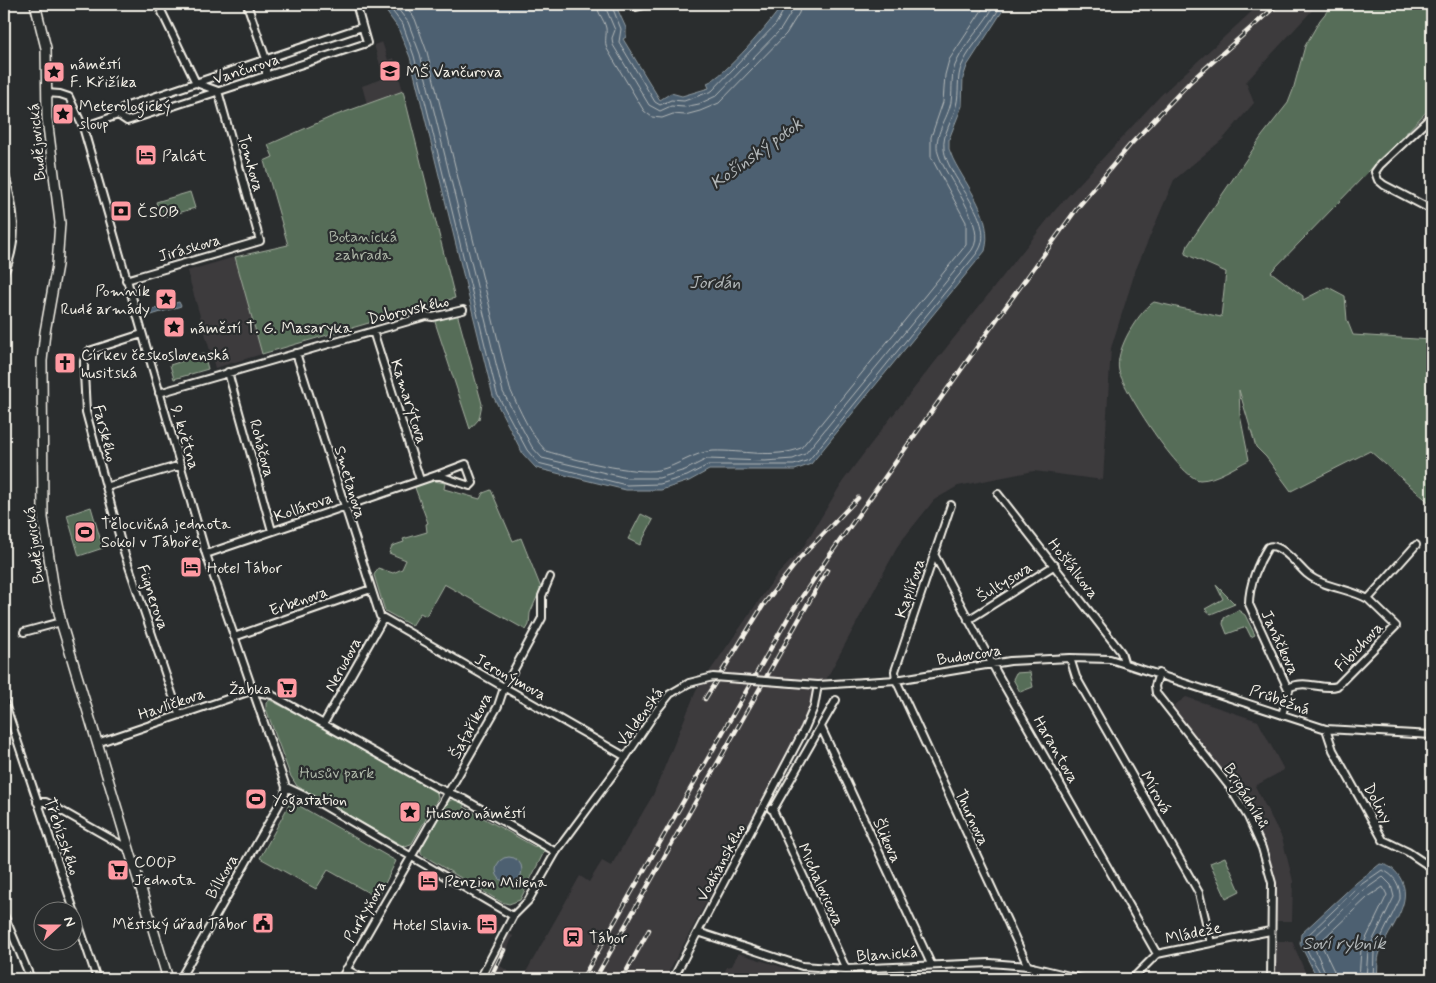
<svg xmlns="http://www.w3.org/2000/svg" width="1436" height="983" font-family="Mynerve,sans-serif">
<rect width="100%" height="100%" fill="#2a2d2e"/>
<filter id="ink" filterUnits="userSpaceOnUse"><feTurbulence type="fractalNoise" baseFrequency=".02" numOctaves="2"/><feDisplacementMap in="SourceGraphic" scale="10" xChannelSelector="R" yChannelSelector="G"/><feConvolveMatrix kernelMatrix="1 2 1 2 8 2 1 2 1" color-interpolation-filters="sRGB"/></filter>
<g filter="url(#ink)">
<path fill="#3d3a3d" d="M1260 4H1318L1246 82 1254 103 1223 139 1174 180 1136 269 1111 348 1103 480 1034 471 958 486 934 500 899 544 665 979H522L580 876 589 882 602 861 611 866 653 795 696 691 776 576 802 549 843 481 889 420 1056 209 1161 95Z
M382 42 388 60 394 58 403 91 367 104 362 86 384 78 374 45Z
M235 257 262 354 215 368 187 271Z
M1186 697 1258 721 1284 770 1255 786 1282 838 1293 881 1292 921H1275L1276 887 1260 834 1172 707Z
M509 934 513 936 500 966 520 979H486Z
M1276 941H1292L1308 979H1276Z
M738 953 819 979H721L727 967 732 966Z"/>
<path fill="#566d58" stroke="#a5afa0" d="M1333 4H1432V106L1271 272 1303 296V300L1328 287 1345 296 1347 320 1353 335 1432 340V505L1370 451 1291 491 1266 457 1256 447 1239 390 1240 415 1249 460C1236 466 1216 480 1200 480 1180 479 1124 391 1119 371 1114 351 1138 312 1154 302L1221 317 1226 272 1185 254 1188 245 1262 136 1288 103 1293 90 1305 46 1320 20Z
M403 91 455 298 262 354 235 257 288 245 264 161 273 157 268 145 331 117Z
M190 192 195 208 161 218 156 202Z
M457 313 482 404 479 419 470 429 434 319Z
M204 354 208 369 174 379 170 365Z
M429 480 445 483 444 489 480 499 483 493 491 490 513 541 521 538 541 588 530 613 529 625 526 630 444 584 426 616 420 613 412 626 385 611 374 575 378 568 393 573 402 569 406 560 389 553 392 546 404 542 403 539 427 532 426 524 428 523 414 485Z
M91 507 103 548 79 556 67 515Z
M641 514 653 520 640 545 628 539Z
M1216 585 1235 604 1211 614 1205 609 1223 599Z
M1238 610 1245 615 1255 635 1251 637 1246 627 1227 634 1223 624 1224 618Z
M1030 672 1033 687 1020 692 1013 679 1016 673Z
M270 700 355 745 437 793 438 798 411 845 405 847 297 786 290 775 266 709V703Z
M454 799 464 804V807L535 847 537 844 545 850 520 900 509 904 501 902 421 854V846L449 801Z
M291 801 396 861 378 898 328 870 316 889 260 858Z
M1225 857 1240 891 1226 898 1210 863Z"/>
<path fill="#4e6171" stroke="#909ba1" d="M381 4H615L626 28V37L623 39 660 100 671 93 682 96 709 88 707 83C724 77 772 21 783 4H1007L967 66 963 78 962 106 949 139V149L953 159C967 187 994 218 985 251L811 464 795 470H709L689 481 661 490H626L536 468 523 454 493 396 410 57 398 28Z
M179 302 181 306 148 316 147 311Z
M496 870a13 13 0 1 1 26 0a13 13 0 1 1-26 0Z
M1380 864C1389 865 1394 869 1399 876 1416 901 1389 928 1380 952 1377 960 1378 971 1377 979H1318L1300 944 1301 934 1356 883Z"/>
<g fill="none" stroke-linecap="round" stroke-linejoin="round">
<path stroke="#b2b7b8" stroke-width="1" d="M387 4 403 25 414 56 497 394 527 450 538 463 626 485 660 484 687 476 708 465H794L809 460 977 253C1000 222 947 179 944 149 942 134 953 120 956 106 960 92 956 78 962 65 972 43 992 26 1001 4
M394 4 408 22 420 54 503 392 532 447 542 458 627 478H659L685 470 707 459 765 461 793 459 805 454 972 250C989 226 945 178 938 153 933 135 948 119 951 102 953 88 950 74 957 61 967 40 985 24 995 4
M404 4 415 19 427 52 510 389C520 411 530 434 546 451 572 459 635 475 659 470 678 466 694 452 713 451 742 450 774 459 801 448L966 245V222L931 157V137L943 102 945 75 949 60 986 4
M597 4C597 13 604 19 606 28 607 35 604 41 607 49L644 111 652 117 662 118 673 114 685 115 700 111 719 103 786 34 799 13 801 4
M604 4 615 30 612 38 613 45 649 105 660 111 671 106 684 107 699 104 716 96 781 29 792 11 794 4
M611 4 621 29 619 42 655 102 660 105 671 100 684 101 712 91 776 24 787 4
M1322 979C1320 965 1302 953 1306 937L1359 886 1382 870C1394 874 1401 886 1400 899L1374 952 1373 979
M1328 979 1311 940 1363 891 1383 877 1391 885 1394 897 1368 950 1366 979
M1336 979 1334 971 1320 942 1368 897 1383 887 1387 895 1361 949 1359 979"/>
<g stroke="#f4f1e8" stroke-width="10">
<path id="street" d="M158 4 196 83
M247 4 266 59V76
M629 4 636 7 649 4
M196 83 218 91
M46 93 60 94 69 97 83 127 206 554 286 787 321 804 513 916
M118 115 127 121 367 43 356 4
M1432 116 1380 165 1375 172 1378 180 1384 185 1432 210
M83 127 118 115 124 107 362 27
M4 171C14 206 20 239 4 273
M126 280 260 241 218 91
M373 331 420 480
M142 334 89 351 84 361V372L86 412 122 546 179 714
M296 353 380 616 626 757
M228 372 272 531
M159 393 426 316 433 317 463 310
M466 464 473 483 470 486 437 475Z
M106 487 181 465
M998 494 1121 652 1124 662
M951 505 895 671 896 680 1028 966
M206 554 437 475
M935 556 997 673 1157 954
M968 620 1055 565
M24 632 61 622
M234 637 371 589
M1070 658 1076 677 1199 893 1211 943
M1159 673 1155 686 1156 693 1229 786 1248 817 1262 848 1272 883 1271 979
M1288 689 1249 604C1249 585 1258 563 1268 547 1280 542 1298 566 1307 574 1324 588 1349 588 1368 599
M4 701 97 979
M1282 715 1290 687C1307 679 1323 691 1337 686L1396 626 1368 599 1416 545
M324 723 383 619
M821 727 931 964
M1326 729 1333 750 1383 840 1408 852 1432 868
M97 743 245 693 253 691 272 695 436 787 464 799 556 852
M37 802H46L129 849
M771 809 773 810 836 700
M773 810 846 969
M4 915 31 979
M698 932 802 966 846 969 990 963 1028 966 1082 979
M346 969 364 979
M180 979 285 794 286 787
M341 979 498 706 504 688 542 618V596L550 577
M480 979 513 916 528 901 556 852 623 761 657 710 670 694 689 683
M673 979 805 728 814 707 818 685 896 680 1010 661 1070 658 1110 659 1326 729 1432 735
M1031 979 1033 967
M1132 979 1157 954 1270 931"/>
</g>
<g stroke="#f4f1e8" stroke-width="12">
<path id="secondary" d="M35 4 46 48 47 118 60 223 57 265 45 332 42 361 43 518 54 590 61 622 168 979"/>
</g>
<use href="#street" stroke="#2a2d2e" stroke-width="6"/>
<use href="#secondary" stroke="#2a2d2e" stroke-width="9"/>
<g stroke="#f4f1e8" stroke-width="4.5">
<path id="rail" d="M705 699 764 604 800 558 858 498
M490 979 504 950
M582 979 788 618 827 559 997 319 1078 207 1130 145 1191 81 1278 4
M595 979 827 570
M622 979 649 930"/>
</g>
<use href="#rail" stroke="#2a2d2e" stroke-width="2.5" stroke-dasharray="8" stroke-linecap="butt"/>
<g stroke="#f4f1e8" stroke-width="10" stroke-linecap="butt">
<path id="street-bridge" d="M689 683 713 677 818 685"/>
</g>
<use href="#street-bridge" stroke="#2a2d2e" stroke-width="6"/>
</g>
</g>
<defs>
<g id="school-square" transform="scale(1.125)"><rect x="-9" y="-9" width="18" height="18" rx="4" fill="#ff9aa2" stroke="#2a2d2e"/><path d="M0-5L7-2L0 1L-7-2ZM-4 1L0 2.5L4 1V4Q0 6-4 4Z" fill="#111"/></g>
<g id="sight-square" transform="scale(1.125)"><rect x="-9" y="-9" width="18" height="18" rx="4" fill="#ff9aa2" stroke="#2a2d2e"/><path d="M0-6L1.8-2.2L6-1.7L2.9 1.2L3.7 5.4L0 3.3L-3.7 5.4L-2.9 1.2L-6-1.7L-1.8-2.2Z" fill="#111"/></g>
<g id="hotel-square" transform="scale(1.125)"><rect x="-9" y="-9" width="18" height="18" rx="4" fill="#ff9aa2" stroke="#2a2d2e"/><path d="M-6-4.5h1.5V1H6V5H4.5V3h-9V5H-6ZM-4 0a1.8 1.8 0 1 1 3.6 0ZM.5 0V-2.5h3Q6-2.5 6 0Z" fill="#111"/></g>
<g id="bank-square" transform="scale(1.125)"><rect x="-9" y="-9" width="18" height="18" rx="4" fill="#ff9aa2" stroke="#2a2d2e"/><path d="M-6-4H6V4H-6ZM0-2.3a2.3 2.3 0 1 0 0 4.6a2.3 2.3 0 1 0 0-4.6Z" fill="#111"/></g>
<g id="church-square" transform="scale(1.125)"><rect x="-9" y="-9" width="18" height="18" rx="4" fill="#ff9aa2" stroke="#2a2d2e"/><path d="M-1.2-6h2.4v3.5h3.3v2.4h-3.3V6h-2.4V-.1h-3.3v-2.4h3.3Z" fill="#111"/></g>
<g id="stadium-square" transform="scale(1.125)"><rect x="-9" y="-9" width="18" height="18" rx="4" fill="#ff9aa2" stroke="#2a2d2e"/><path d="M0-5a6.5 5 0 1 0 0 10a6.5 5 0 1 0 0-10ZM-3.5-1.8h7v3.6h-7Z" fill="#111"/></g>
<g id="supermarket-square" transform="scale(1.125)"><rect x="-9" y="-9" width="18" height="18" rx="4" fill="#ff9aa2" stroke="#2a2d2e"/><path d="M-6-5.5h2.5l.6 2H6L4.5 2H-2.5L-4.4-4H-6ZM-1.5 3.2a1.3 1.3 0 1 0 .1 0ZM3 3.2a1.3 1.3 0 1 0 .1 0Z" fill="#111"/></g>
<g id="civic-square" transform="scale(1.125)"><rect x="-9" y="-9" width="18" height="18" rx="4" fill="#ff9aa2" stroke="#2a2d2e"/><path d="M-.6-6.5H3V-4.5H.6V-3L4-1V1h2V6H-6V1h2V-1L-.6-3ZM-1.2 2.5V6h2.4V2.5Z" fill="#111"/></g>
<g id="station-square" transform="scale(1.125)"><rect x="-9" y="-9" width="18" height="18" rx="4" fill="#ff9aa2" stroke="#2a2d2e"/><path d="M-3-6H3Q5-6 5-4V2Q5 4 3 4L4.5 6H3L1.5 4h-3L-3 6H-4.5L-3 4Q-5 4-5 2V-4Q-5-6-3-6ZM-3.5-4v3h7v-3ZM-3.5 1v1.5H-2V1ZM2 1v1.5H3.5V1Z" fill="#111"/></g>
</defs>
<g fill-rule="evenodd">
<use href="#school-square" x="390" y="71"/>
<use href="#sight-square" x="54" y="72"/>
<use href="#sight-square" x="63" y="114"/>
<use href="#hotel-square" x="146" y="155"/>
<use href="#bank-square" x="121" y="211"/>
<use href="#sight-square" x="166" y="299"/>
<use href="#sight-square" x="174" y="327"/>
<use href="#church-square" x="65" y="363"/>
<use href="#stadium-square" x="85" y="532"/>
<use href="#hotel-square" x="191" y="567"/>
<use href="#supermarket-square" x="287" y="688"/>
<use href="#stadium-square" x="256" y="799"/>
<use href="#sight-square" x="410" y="812"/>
<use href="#supermarket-square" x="118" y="870"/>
<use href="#hotel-square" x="428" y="881"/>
<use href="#civic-square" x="263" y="923"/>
<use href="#hotel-square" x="487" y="924"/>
<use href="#station-square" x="573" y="937"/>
</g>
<g text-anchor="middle" stroke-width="4.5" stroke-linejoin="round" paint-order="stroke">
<g font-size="16" fill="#f4f1e8" stroke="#2a2d2e" text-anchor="start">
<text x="70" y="69">náměstí<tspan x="70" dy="18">F. Křižíka</tspan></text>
<text x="406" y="77">MŠ Vančurova</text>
<text x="79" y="111">Meterologický<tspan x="79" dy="18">sloup</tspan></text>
<text x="162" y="161">Palcát</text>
<text x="137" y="217">ČSOB</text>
<text x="150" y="296" text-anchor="end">Pomník<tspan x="150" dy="18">Rudé armády</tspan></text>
<text x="190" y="333">náměstí T. G. Masaryka</text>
<text x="81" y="360">Církev československá<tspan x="81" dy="18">husitská</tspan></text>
<text x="101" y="529">Tělocvičná jednota<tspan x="101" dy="18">Sokol v Táboře</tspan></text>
<text x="207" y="573">Hotel Tábor</text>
<text x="271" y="694" text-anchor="end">Žabka</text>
<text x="272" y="805">Yogastation</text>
<text x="426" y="818">Husovo náměstí</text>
<text x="134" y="867">COOP<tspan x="134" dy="18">Jednota</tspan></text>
<text x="444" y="887">Penzion Milena</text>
<text x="247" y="929" text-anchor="end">Městský úřad Tábor</text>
<text x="471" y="930" text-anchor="end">Hotel Slavia</text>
<text x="589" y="943">Tábor</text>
</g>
<g font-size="16" fill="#f4f1e8" stroke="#2a2d2e">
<text transform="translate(246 68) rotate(-18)" y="6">Vančurova</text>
<text transform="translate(36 142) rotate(-95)" y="6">Budějovická</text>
<text transform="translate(252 163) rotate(74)" y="6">Tomkova</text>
<text transform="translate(189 247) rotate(-16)" y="6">Jiráskova</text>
<text transform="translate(408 309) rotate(-13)" y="6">Dobrovského</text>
<text transform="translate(410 401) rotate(72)" y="6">Kamarýtova</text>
<text transform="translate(106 433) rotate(76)" y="6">Farského</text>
<text transform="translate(186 437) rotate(73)" y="6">9. května</text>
<text transform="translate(263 448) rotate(75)" y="6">Roháčova</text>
<text transform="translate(351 482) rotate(73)" y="6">Smetanova</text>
<text transform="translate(303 506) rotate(-19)" y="6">Kollárova</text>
<text transform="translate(33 545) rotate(-97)" y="6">Budějovická</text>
<text transform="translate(1074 568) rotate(52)" y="6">Hošťálkova</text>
<text transform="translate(1004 581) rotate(-32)" y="6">Šultysova</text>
<text transform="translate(909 588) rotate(-71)" y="6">Kaplířova</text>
<text transform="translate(154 597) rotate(71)" y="6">Fügnerova</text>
<text transform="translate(298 600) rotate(-20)" y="6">Erbenova</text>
<text transform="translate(1281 642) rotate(65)" y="6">Janáčkova</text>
<text transform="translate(1358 646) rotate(-46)" y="6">Fibichova</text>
<text transform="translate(969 654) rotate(-9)" y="6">Budovcova</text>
<text transform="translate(342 664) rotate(-61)" y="6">Nerudova</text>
<text transform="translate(511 676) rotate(29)" y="6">Jeronýmova</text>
<text transform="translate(1280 699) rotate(19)" y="6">Průběžná</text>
<text transform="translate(171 703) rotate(-19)" y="6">Havlíčkova</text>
<text transform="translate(639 716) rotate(-54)" y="6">Valdenská</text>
<text transform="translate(470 725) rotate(-62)" y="6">Šafaříkova</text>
<text transform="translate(1057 749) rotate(60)" y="6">Harantova</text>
<text transform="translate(1157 792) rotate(60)" y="6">Mírová</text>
<text transform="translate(1247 795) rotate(59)" y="6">Brigádníků</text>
<text transform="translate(1379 803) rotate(61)" y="6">Doliny</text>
<text transform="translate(973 817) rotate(65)" y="6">Thurnova</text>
<text transform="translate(63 836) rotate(71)" y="6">Třebízského</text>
<text transform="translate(888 840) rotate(65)" y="6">Šlikova</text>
<text transform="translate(720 862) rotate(-62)" y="6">Vodňanského</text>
<text transform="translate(221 876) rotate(-60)" y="6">Bílkova</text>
<text transform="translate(822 884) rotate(65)" y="6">Michalovicova</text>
<text transform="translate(364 911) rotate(-60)" y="6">Purkyňova</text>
<text transform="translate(1193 932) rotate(-12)" y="6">Mládeže</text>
<text transform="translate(887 953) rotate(-4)" y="6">Blanická</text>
</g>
<g font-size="16" fill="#adb6a7" stroke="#2a2d2e">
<text x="363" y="242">Botanická<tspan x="363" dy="18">zahrada</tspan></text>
<text x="337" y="778">Husův park</text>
</g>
<g font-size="18" font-style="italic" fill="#b2b7b8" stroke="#2a2d2e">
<text transform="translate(756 153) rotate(-36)" y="6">Košínský potok</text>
<text x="715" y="288">Jordán</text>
<text x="1344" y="949">Soví rybník</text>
</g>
</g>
<rect width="1436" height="983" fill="none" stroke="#2a2d2e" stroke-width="20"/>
<rect x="10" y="10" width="1416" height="963" fill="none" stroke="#f4f1e8" stroke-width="2" filter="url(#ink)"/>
<g transform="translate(58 926) rotate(69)"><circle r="24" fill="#2a2d2e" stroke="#7b7b78"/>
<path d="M0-4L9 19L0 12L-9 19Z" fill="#ff9aa2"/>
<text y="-8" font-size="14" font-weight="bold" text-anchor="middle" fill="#f4f1e8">N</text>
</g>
</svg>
